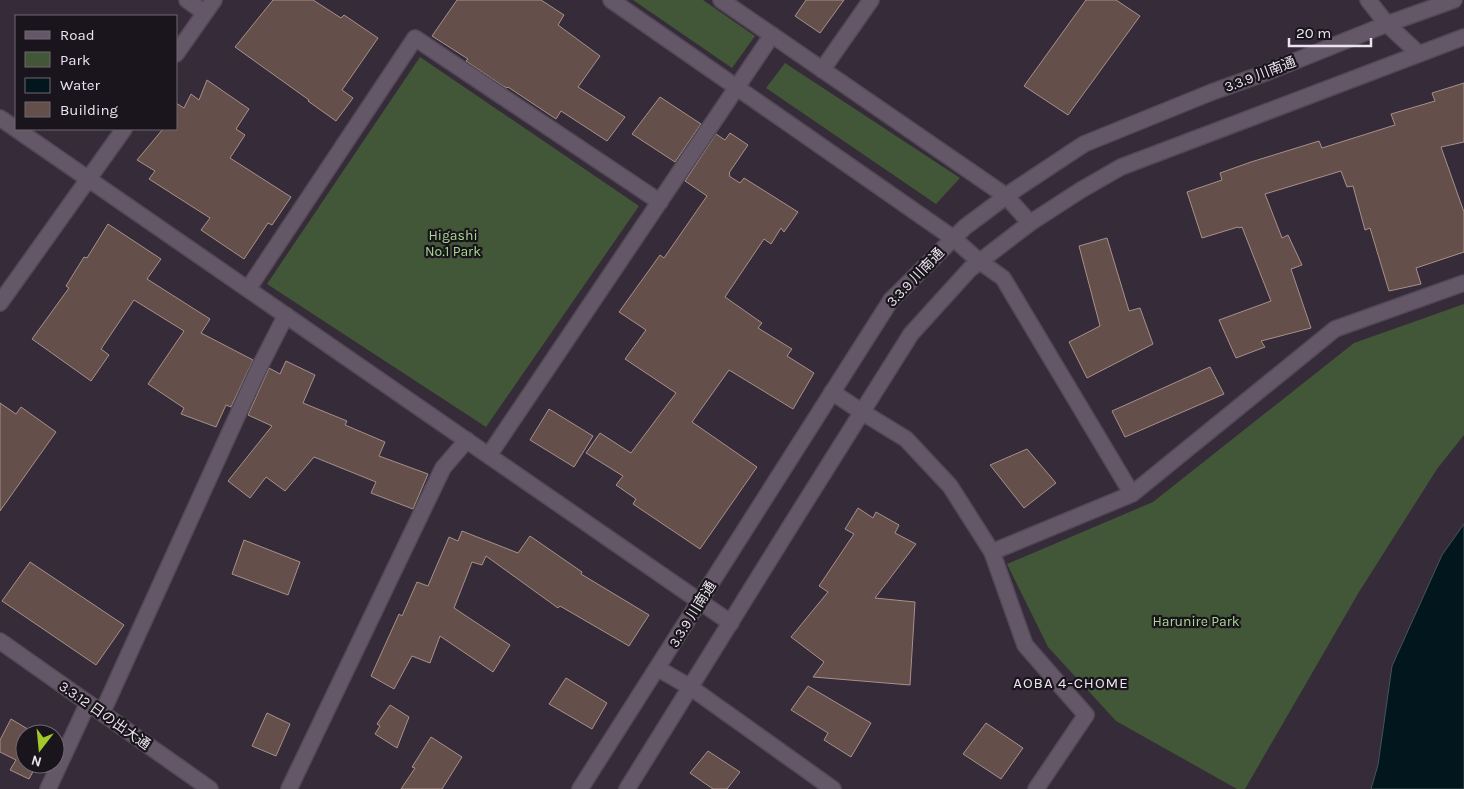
<svg xmlns="http://www.w3.org/2000/svg" width="1464" height="789" font-family="Karla,'Noto Sans JP',sans-serif">
<rect width="100%" height="100%" fill="#352b39"/>
<path fill="#425737" d="M633 0H703L755 36 732 68Z
M420 57 639 206 486 427 267 284Z
M785 63 960 178 936 204 766 88Z
M1464 304V435L1437 469 1359 592 1245 789H1237L1116 721 1048 647 1007 564 1153 502 1354 343Z"/>
<path fill="#02161d" stroke="#48545c" d="M1464 524V789H1371L1378 765 1392 666 1442 555Z"/>
<path fill="#644f4a" stroke="#a8908b" d="M273 0H313L341 18 344 15 378 38 342 90 353 98 336 121 308 101 309 100 235 47Z
M457 0H541L564 15 558 25 600 56 578 87 625 117 607 141 561 111 556 119 508 87 507 88 503 86 466 61 468 59 432 36Z
M806 0H844L820 33 795 16Z
M1086 0H1116L1140 16 1068 115 1024 86Z
M207 80 249 109 236 129 245 135 230 158 291 197 272 225 268 223 244 259 201 230 210 218 149 179 155 171 137 160 163 129H176V103L184 108 191 94 199 100Z
M1464 83V142L1441 147 1464 212V252L1416 268 1421 284 1389 291 1370 228 1365 230 1353 186 1347 187 1341 171 1265 194 1282 238 1288 235 1302 265 1291 269 1311 328 1261 341 1265 347 1236 358 1219 320 1271 301 1242 227 1239 228 1238 227 1202 238 1187 192 1222 180 1220 173 1251 162 1319 141 1322 148 1395 125 1391 114 1435 101 1432 93Z
M660 97 701 124 675 162 632 134Z
M730 133 748 145 729 173 730 174 729 176 740 183 744 178 798 212 784 232 781 228 771 244 764 239 725 297 762 323 758 328 792 349 787 356 814 373 793 409 729 370 692 422 757 467 700 549 633 504 636 499 616 485 623 476 586 453 600 433 631 453 676 393 625 359 646 330 619 312 660 255 664 258 707 196 685 181 716 134 725 140Z
M108 224 161 259 147 279 210 319 201 333 253 360 231 407 226 405 216 427 181 414 184 408 148 384 184 331 134 300 101 349 109 355 91 381 32 339 69 288 66 286 84 257 87 258Z
M1107 238 1129 311 1140 308 1153 344 1087 378 1069 342 1100 326 1079 246Z
M286 361 315 375 303 403 347 421 345 425 385 442 379 456 428 474 413 509 371 493 376 482 314 457 285 491 266 477 250 498 228 481 272 426 248 415 269 368 280 374Z
M1210 367 1224 394 1125 437 1112 411Z
M0 403 16 414 21 407 56 432 0 511Z
M549 409 593 436 574 467 530 440Z
M1027 449 1056 483 1024 508 990 465Z
M858 508 873 518 876 512 899 525 895 533 916 544 875 598 915 602 910 685 813 677 824 662 791 637 828 592 819 586 854 534 845 529Z
M462 531 518 553 530 536 582 572 581 574 649 615 629 646 560 606 558 608 486 556 482 565 472 562 454 608 510 645 493 672 440 636 430 663 412 656 394 689 371 676 399 614 402 616 417 582 428 586 449 537 458 541Z
M244 540 300 562 288 595 232 574Z
M30 562 124 625 96 665 2 601Z
M566 678 607 703 592 729 549 704Z
M808 686 871 723 851 757 824 740 828 733 791 710Z
M390 705 409 717 397 748 375 734 380 726 377 724Z
M267 713 290 724 276 756 252 746Z
M11 719 36 734H25V764H37L29 779 10 770 16 760 0 752V740Z
M986 723 1023 748 1001 779 963 754Z
M431 737 462 757 442 789H401L415 768 412 767Z
M708 751 740 772 727 789H713L690 773Z"/>
<g fill="none" stroke-linecap="round" stroke-linejoin="round">
<g stroke="#534956" stroke-width="18">
<path id="street" d="M187 0 205 13
M1368 0 1387 24 1419 54
M176 54 214 0
M822 70 871 0
M0 118 731 623
M953 238 979 261 1003 278 1132 494
M248 289 415 38 660 202
M0 303 124 129
M832 392 862 412 906 439 950 486 992 552 1025 645 1086 715 1036 789
M489 455 772 35
M992 552 1132 494 1335 329 1464 283
M657 668 690 687 833 789
M102 713 259 368 286 315
M48 789 88 703
M289 789 443 468 467 440"/>
</g>
<g stroke="#534956" stroke-width="18">
<path id="secondary" d="M611 0 953 238
M721 0 1006 196 1030 223
M0 641 210 789
M580 789 891 300 965 227 1016 189 1084 144 1212 92 1268 72 1387 24 1454 0
M627 789 791 525 911 334 970 269 1030 223 1081 190 1121 167 1464 37"/>
</g>
<use href="#street" stroke="#645868" stroke-width="15"/>
<use href="#secondary" stroke="#645868" stroke-width="15"/>
</g>
<g text-anchor="middle" stroke-width="4.5" stroke-linejoin="round" paint-order="stroke">
<g font-size="14" fill="#ebe4ee" stroke="#1a151c">
<text transform="translate(1260 74) rotate(-21)" y="5">3.3.9 川南通</text>
<text transform="translate(915 277) rotate(-46)" y="5">3.3.9 川南通</text>
<text transform="translate(692 614) rotate(-58)" y="5">3.3.9 川南通</text>
<text transform="translate(105 715) rotate(35)" y="5">3.3.12 日の出大通</text>
</g>
<g font-size="14" fill="#a9d991" stroke="#1a151c">
<text x="453" y="240">Higashi<tspan x="453" dy="16">No.1 Park</tspan></text>
<text x="1196" y="626">Harunire Park</text>
</g>
<g font-size="15" letter-spacing="1" fill="#ebe4ee" stroke="#1a151c">
<text x="1071" y="688">AOBA 4-CHOME</text>
</g>
</g>
<rect x="15" y="15" width="162" height="115" fill="#1a151c" stroke="#6e6870"/>
<rect x="25" y="31" width="25" height="8" fill="#645868" stroke="#6e6870"/>
<text x="60" y="40" font-size="15" fill="#ebe4ee">Road</text>
<rect x="25" y="52" width="25" height="15" fill="#425737" stroke="#6e6870"/>
<text x="60" y="65" font-size="15" fill="#ebe4ee">Park</text>
<rect x="25" y="78" width="25" height="15" fill="#02161d" stroke="#6e6870"/>
<text x="60" y="90" font-size="15" fill="#ebe4ee">Water</text>
<rect x="25" y="102" width="25" height="15" fill="#644f4a" stroke="#6e6870"/>
<text x="60" y="115" font-size="15" fill="#ebe4ee">Building</text>
<g transform="translate(40 749) rotate(196)"><circle r="24" fill="#1a151c" stroke="#6e6870"/>
<path d="M0-4L9 19L0 12L-9 19Z" fill="#a2c928"/>
<text y="-8" font-size="14" font-weight="bold" text-anchor="middle" fill="#ebe4ee">N</text>
</g>
<path d="M1289 38v8h82v-8" fill="none" stroke="#ebe4ee" stroke-width="2.5"/>
<text x="1296" y="38" font-size="15" fill="#ebe4ee" stroke="#1a151c" stroke-width="4" paint-order="stroke">20 m</text>
</svg>
